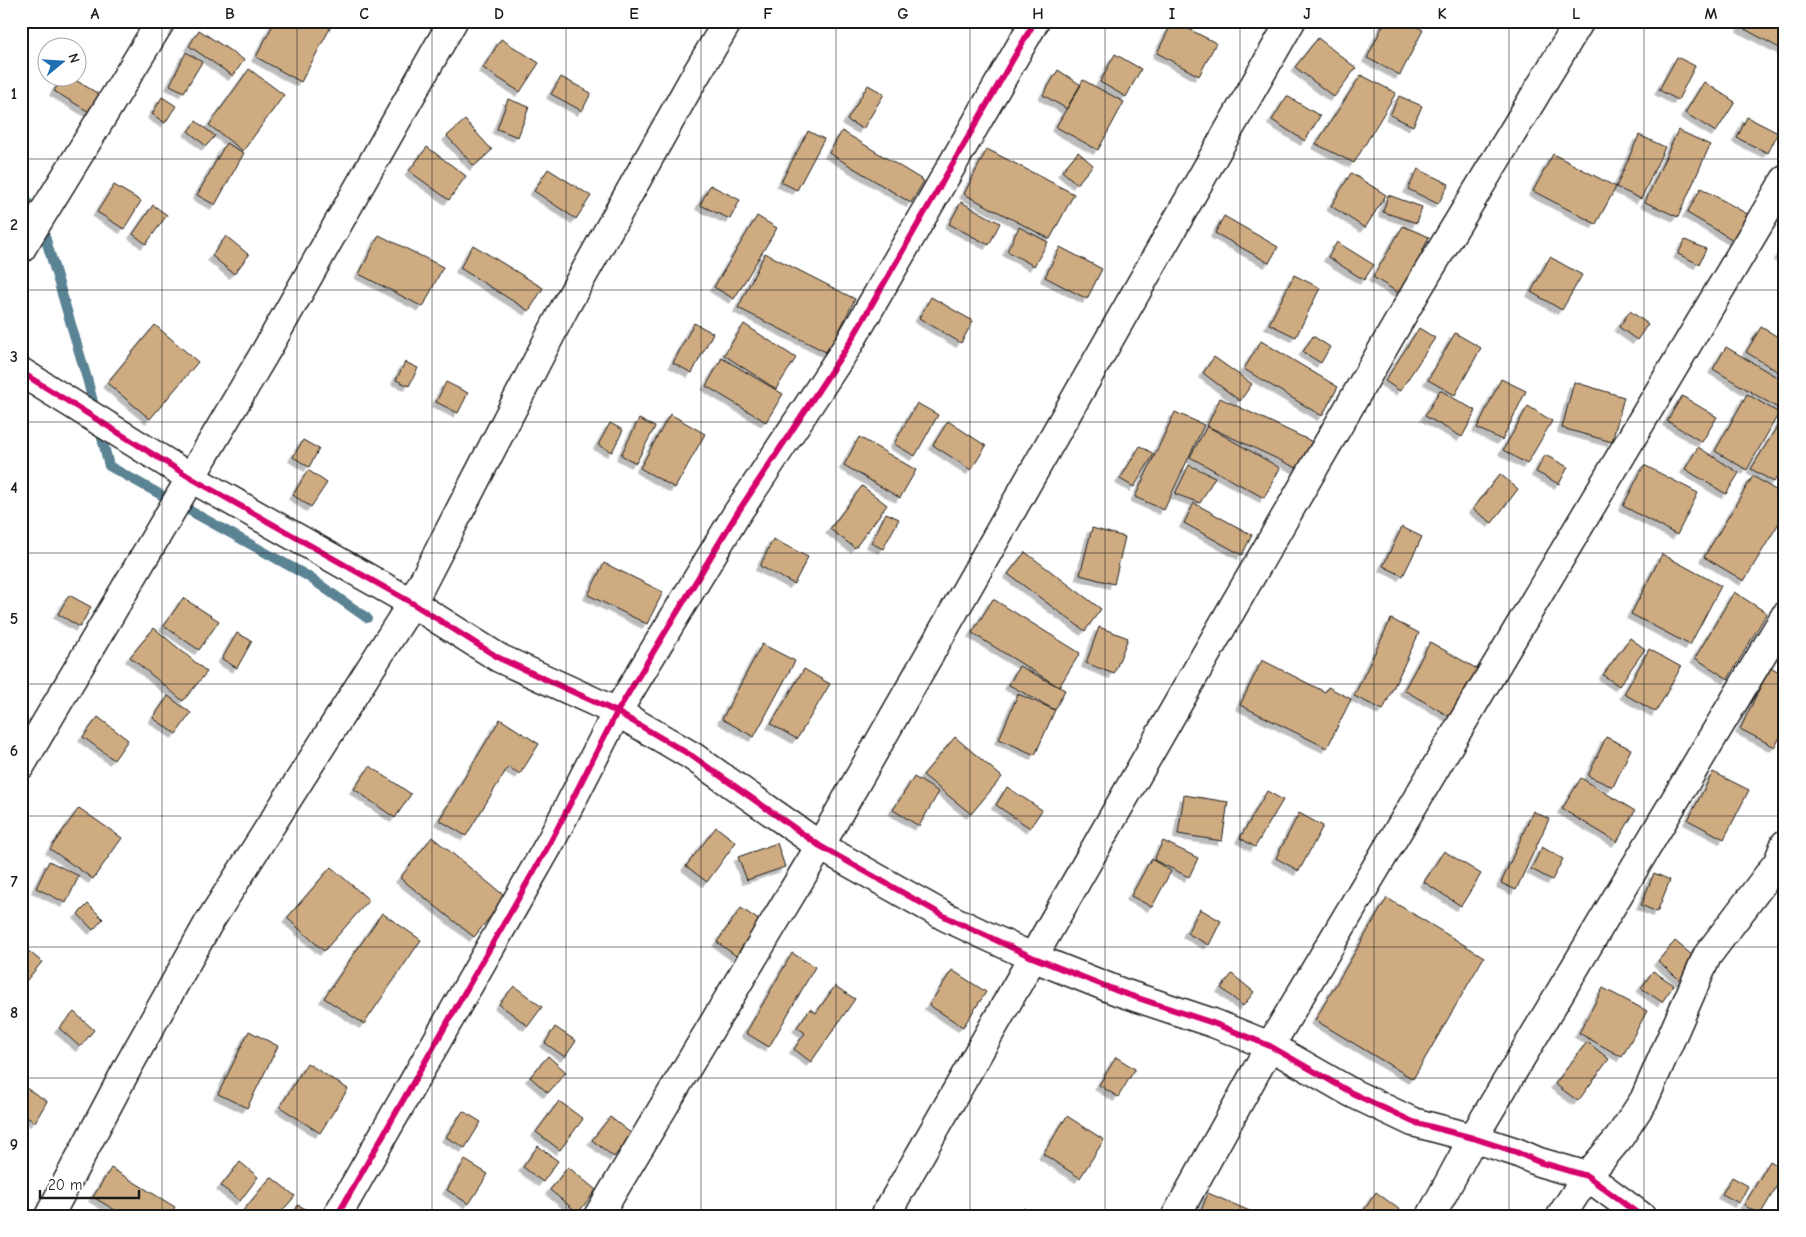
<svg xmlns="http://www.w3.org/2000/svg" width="1806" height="1237" font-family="'Comic Neue',sans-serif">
<defs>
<filter id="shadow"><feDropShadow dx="-4.5" dy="4.5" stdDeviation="0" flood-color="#0004"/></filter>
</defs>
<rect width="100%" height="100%" fill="#fff"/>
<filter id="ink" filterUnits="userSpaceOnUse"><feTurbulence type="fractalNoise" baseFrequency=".02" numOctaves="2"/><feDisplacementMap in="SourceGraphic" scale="10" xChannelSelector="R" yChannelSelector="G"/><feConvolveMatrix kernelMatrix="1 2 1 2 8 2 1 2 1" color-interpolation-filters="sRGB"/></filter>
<g filter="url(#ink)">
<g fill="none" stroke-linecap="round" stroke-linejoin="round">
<path stroke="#5a8394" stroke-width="10" d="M21 190 44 233 88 382 109 466 306 575 367 618"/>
</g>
<path fill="#cfab81" stroke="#1c1c1c" filter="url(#shadow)" d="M275 21H334L301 82 256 57Z
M1173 21 1216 43 1199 76 1157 53Z
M1385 21H1405L1423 30 1400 75 1367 58Z
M1744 21H1785V51L1741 27Z
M199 30 244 60 233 76 189 46Z
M1318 38 1356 68 1334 97 1295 67Z
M501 39 539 63 520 92 483 68Z
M186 52 202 62 184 92 170 85Z
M1115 54 1141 69 1126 97 1100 82Z
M1677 57 1695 66 1678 100 1659 90Z
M249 69 284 95 243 151 209 125Z
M1058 70 1081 85 1067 109 1043 95Z
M1361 75 1396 93 1354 163 1316 144Z
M561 77 591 93 582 111 551 94Z
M62 78H72L107 99 96 116 54 91Z
M1083 80 1124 102 1098 150 1056 127Z
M1704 82 1735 102 1716 132 1685 113Z
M868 85 884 94 863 129 847 120Z
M1287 96 1320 116 1305 141 1272 120Z
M1399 96 1422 106 1413 126 1390 115Z
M162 97 176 106 165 123 152 114Z
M508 99 529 107 518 137 497 129Z
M1747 117 1778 133 1768 153 1737 138Z
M465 120 492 150 474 166 447 136Z
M196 121 215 136 206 146 188 131Z
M1678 130 1710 145 1678 217 1645 202Z
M808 131 824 139 797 190 781 182Z
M842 131 924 181 911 203 829 153Z
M1639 135 1665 147 1641 199 1616 187Z
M226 143 244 153 215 205 197 195Z
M427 147 466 176 449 200 409 171Z
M987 149 1074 194 1050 239 964 194Z
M1078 152 1093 165 1077 184 1062 171Z
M1553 154 1616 187 1596 224 1533 191Z
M548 169 591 196 576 219 534 191Z
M1418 169 1449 184 1438 204 1408 189Z
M1351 173 1386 195 1365 228 1331 206Z
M114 185 141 201 124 229 97 212Z
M710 185 740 200 730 219 700 205Z
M1701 188 1749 215 1735 241 1687 213Z
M1388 195 1422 207 1417 223 1383 212Z
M961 202 1000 223 989 245 949 224Z
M153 205 167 215 146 244 133 234Z
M757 216 777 228 734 299 714 287Z
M1224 216 1278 247 1269 263 1215 233Z
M1403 226 1429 237 1402 295 1373 277Z
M1019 227 1048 242 1034 266 1007 251Z
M379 235 443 267 423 307 359 274Z
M226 236 249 255 234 274 212 256Z
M1685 240 1706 249 1699 264 1678 254Z
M1337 242 1374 265 1364 280 1328 257Z
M1785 244V260L1778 256Z
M473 245 543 288 529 311 460 268Z
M1060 247 1102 269 1087 299 1045 277Z
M765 253 855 299 828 353 738 308Z
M1550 257 1582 275 1562 310 1531 292Z
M1294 275 1320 288 1296 337 1269 324Z
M931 297 973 321 961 343 919 318Z
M1630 311 1648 324 1637 340 1619 327Z
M694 323 713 333 692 373 673 363Z
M744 324 796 358 776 389 724 355Z
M155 325 198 362 150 419 107 383Z
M1761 327 1785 341V376L1746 352Z
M1419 328 1435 338 1400 391 1385 381Z
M1455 333 1481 348 1455 395 1428 380Z
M1313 336 1330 347 1321 363 1303 352Z
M1261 341 1338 387 1322 416 1244 369Z
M1726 347 1785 382V404L1781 410 1713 369Z
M1214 357 1252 384 1240 401 1203 373Z
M722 358 783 394 766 422 706 386Z
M405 362 418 368 409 386 396 380Z
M1501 379 1526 391 1502 440 1477 428Z
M446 382 468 393 458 413 436 402Z
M1574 382 1624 397 1612 442 1562 428Z
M1440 390 1476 411 1462 437 1425 416Z
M1747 394 1779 413 1747 470 1715 451Z
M1682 396 1717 417 1702 442 1667 421Z
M1220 398 1313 442 1301 470 1207 426Z
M917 403 938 415 915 456 894 444Z
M1528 406 1552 421 1527 464 1503 450Z
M1175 412 1204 425 1164 510 1135 497Z
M670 414 705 434 675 488 640 468Z
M1783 417 1785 419V464L1774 482 1751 469Z
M639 419 655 427 636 463 621 455Z
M948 421 986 446 971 470 933 445Z
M610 423 623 430 612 452 598 445Z
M1207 426 1280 468 1264 498 1190 457Z
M859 437 916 470 900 498 844 465Z
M303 440 319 449 309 467 293 457Z
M1140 446 1154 454 1134 487 1120 479Z
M1698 447 1739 473 1726 494 1685 469Z
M1545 455 1568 467 1559 484 1536 472Z
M1189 465 1215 477 1200 503 1175 494Z
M1644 465 1698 493 1677 535 1623 506Z
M308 470 327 483 311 507 293 495Z
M1500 474 1518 489 1492 523 1473 509Z
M1753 476 1785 496V513L1744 581 1704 557Z
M862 486 887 505 855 548 830 529Z
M1194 503 1252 535 1242 555 1184 523Z
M886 513 899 519 883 549 871 543Z
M1402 527 1422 537 1403 576 1383 566Z
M1092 528 1125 537 1114 584 1080 575Z
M773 539 808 557 794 584 760 566Z
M1025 552 1101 609 1085 631 1008 574Z
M1662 554 1721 586 1690 645 1631 614Z
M604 563 663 592 647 624 588 595Z
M1734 592 1767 613 1728 679 1695 658Z
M69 595 91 607 80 627 58 614Z
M183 598 219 621 199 650 164 626Z
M993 599 1080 653 1059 687 972 633Z
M1391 619 1419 633 1383 710 1354 696Z
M1099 627 1128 638 1114 674 1086 663Z
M154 628 207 672 183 701 130 657Z
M237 633 252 641 237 668 222 659Z
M1630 638 1645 649 1619 686 1603 675Z
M1430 642 1479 670 1452 718 1404 690Z
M762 644 795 661 754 737 722 719Z
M1649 649 1681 667 1656 712 1624 694Z
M1262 660 1325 692 1328 687 1351 699 1327 748 1240 705Z
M1019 666 1065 690 1055 710 1009 685Z
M1770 667 1785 675V727L1775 747 1740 729Z
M804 669 830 684 797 739 771 724Z
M1018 694 1055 710 1035 755 999 739Z
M168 696 191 713 176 734 153 718Z
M98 717 128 740 114 760 83 737Z
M500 719 539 744 520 774 508 767 466 836 439 820Z
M955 737 1002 777 971 814 923 775Z
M1606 737 1631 749 1613 787 1588 776Z
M370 766 411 794 395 818 354 789Z
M1713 772 1749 790 1724 839 1688 820Z
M914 777 939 792 919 826 893 810Z
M1581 778 1635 811 1617 842 1562 809Z
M1007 787 1042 810 1030 828 996 805Z
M1267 791 1283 800 1255 847 1240 838Z
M1184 795 1228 802 1222 841 1178 834Z
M79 808 122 838 93 879 50 849Z
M1533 811 1549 819 1516 890 1501 883Z
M1299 813 1323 826 1299 871 1276 858Z
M716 827 736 842 707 882 686 866Z
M432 837 506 897 474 937 400 878Z
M1163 841 1198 858 1189 877 1154 860Z
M777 843 785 867 747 880 738 857Z
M1542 847 1563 859 1552 880 1531 869Z
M1444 851 1481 874 1461 906 1424 882Z
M1151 859 1171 871 1152 907 1131 896Z
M49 861 79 876 66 903 36 888Z
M331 867 369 900 324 951 287 918Z
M1654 873 1670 880 1657 912 1641 905Z
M1387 898 1484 957 1413 1079 1315 1020Z
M88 904 103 919 93 930 78 914Z
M741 908 760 921 736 956 717 942Z
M1200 909 1221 921 1209 945 1187 933Z
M382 913 421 940 364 1024 324 998Z
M1675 941 1699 961 1681 981 1658 961Z
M21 945 42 962 21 987Z
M792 953 815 967 769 1047 746 1033Z
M952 970 986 992 963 1027 929 1005Z
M1653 971 1674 985 1662 1002 1641 988Z
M1232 974 1254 992 1243 1006 1221 988Z
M514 986 542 1007 528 1026 499 1004Z
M835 986 855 999 811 1062 794 1049 805 1033 797 1027 810 1009 816 1013Z
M1603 988 1647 1011 1622 1057 1579 1033Z
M74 1012 94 1030 80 1047 59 1028Z
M555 1027 576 1041 565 1057 545 1043Z
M249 1031 278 1046 247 1108 218 1094Z
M1587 1042 1609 1059 1578 1101 1555 1084Z
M548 1056 566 1072 548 1093 530 1077Z
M1116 1057 1135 1069 1118 1097 1099 1085Z
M307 1063 348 1089 320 1133 280 1107Z
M21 1085 47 1101 35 1122 21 1114Z
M559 1101 583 1119 560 1150 536 1132Z
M463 1111 481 1122 465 1148 446 1137Z
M1067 1116 1104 1140 1080 1178 1043 1154Z
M610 1117 632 1134 614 1157 592 1140Z
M538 1146 558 1161 543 1182 523 1167Z
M465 1160 488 1174 469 1204 447 1190Z
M1770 1161 1785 1170V1172L1760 1215 1744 1205Z
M240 1162 258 1177 240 1201 221 1186Z
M568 1167 596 1190 578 1213 550 1190Z
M111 1168 175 1207 170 1216H125L93 1197Z
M271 1177 295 1196 278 1216H249L243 1211Z
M1732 1177 1748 1186 1739 1203 1722 1194Z
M1376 1192 1408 1216H1360Z
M1208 1193 1259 1215V1216H1199Z
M298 1205 312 1212 310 1216H292Z
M1024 1208 1033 1216H1018Z"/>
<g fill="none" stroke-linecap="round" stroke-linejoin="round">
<g stroke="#1c1c1c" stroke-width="31">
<path id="minor" d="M21 249 161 21
M21 372 191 478 412 603 499 658 617 712 692 756 820 846 946 917 1032 957 1120 992 1213 1023 1270 1046 1352 1093 1413 1122 1473 1138 1516 1152 1539 1162 1587 1176 1641 1216
M21 765 267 349 453 21
M49 1216 129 1065 208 924 412 603 564 309 691 83 728 21
M337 1216 551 841 617 712 736 515 849 344 1035 21
M598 1216 820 846 1291 21
M885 1216 1236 602 1417 290 1580 21
M1176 1216 1270 1046 1785 180
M1431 1216 1473 1138 1785 616
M1561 1216 1587 1176 1619 1138 1644 1100 1707 956 1778 862 1785 844"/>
</g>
<use href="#minor" stroke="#fff" stroke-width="28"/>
<g stroke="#fff" stroke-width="9">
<path id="cycleway" d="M21 372 191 478 412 603 499 658 617 712 692 756 820 846 946 917 1032 957 1120 992 1213 1023 1270 1046 1352 1093 1413 1122 1473 1138 1516 1152 1539 1162 1587 1176 1641 1216
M337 1216 551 841 617 712 736 515 849 344 1035 21"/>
</g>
<use href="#cycleway" stroke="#d6006c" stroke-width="6"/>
</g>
</g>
<path fill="none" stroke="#1c1c1c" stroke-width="1" stroke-opacity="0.55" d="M162 21V1216M297 21V1216M432 21V1216M566 21V1216M701 21V1216M836 21V1216M970 21V1216M1105 21V1216M1240 21V1216M1374 21V1216M1509 21V1216M1644 21V1216M21 159H1785M21 290H1785M21 422H1785M21 553H1785M21 684H1785M21 816H1785M21 947H1785M21 1078H1785"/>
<rect width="1806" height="1237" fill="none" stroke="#fff" stroke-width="55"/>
<g transform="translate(62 62) rotate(72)"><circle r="24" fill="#ffffff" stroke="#a4a4a4"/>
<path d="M0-4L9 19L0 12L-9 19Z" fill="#1f6fb2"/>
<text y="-8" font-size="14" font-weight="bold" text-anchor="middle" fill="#1c1c1c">N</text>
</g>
<path d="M40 1190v8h99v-8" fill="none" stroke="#1c1c1c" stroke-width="2.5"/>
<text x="48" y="1190" font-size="15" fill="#1c1c1c" stroke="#ffffff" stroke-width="4" paint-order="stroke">20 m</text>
<rect x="28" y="28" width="1750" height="1182" fill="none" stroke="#1c1c1c" stroke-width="2"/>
<g font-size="16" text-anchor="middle" font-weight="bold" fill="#1c1c1c">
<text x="95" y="19">A</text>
<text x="230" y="19">B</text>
<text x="364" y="19">C</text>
<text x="499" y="19">D</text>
<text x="634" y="19">E</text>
<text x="768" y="19">F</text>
<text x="903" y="19">G</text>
<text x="1038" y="19">H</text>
<text x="1172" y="19">I</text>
<text x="1307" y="19">J</text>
<text x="1442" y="19">K</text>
<text x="1576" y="19">L</text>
<text x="1711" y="19">M</text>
<text x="14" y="99">1</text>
<text x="14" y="230">2</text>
<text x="14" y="362">3</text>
<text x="14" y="493">4</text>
<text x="14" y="624">5</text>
<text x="14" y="756">6</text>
<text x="14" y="887">7</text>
<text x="14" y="1018">8</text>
<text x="14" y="1150">9</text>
</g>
</svg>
